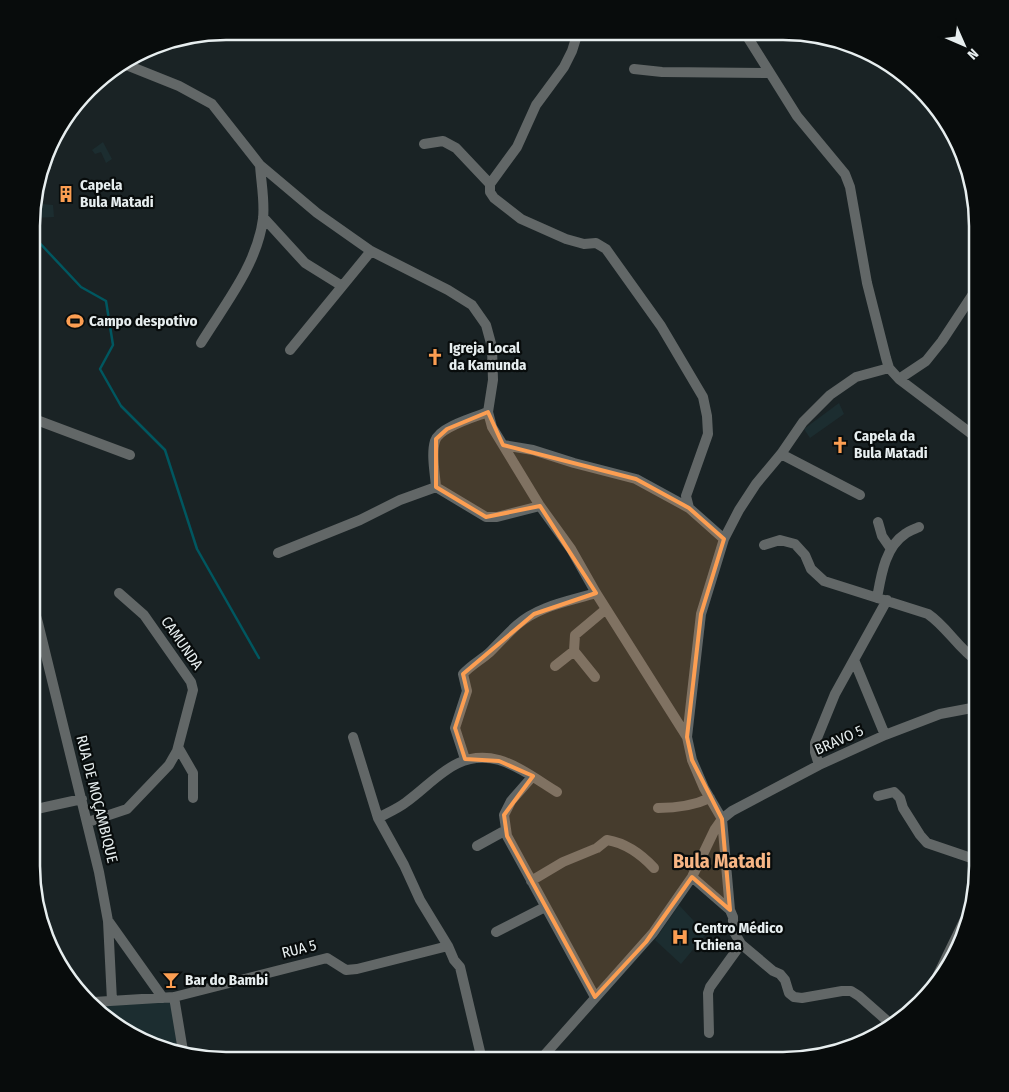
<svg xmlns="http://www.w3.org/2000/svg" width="1009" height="1092" font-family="'Fira Sans Condensed',sans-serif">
<rect width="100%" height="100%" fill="#1a2325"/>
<path fill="#1c2d30" d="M103 142 112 159 106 163 101 152 95 154 92 150Z
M42 204 53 205 54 217 35 218V209L39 210V207H43Z
M839 403 844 414 810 438 804 429Z
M679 905 706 934 681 964 655 940Z
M174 997 183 1051 129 1035 94 1002Z"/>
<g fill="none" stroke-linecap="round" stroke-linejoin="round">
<path stroke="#005760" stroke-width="2.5" d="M35 238 81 287 106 301 113 345 100 369 121 406 165 450 197 549 259 658"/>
<path stroke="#626767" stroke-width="10" d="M578 32 572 51 564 67 536 105 517 147 490 184V192L494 198 521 219 566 239 584 244 596 243 606 249 661 326 703 397 707 416 708 434 686 496 689 508 724 539
M745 33 797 116 845 174 850 187 867 283 886 358 889 368 899 379 977 438
M124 64 179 86 212 104 260 165 317 213 371 251 448 290 472 305 486 325 492 347 493 380 488 412 492 427 540 506 571 549 596 593 687 737
M634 69 662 72 769 73
M424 144 443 141 456 148 490 184
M43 166 46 167
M263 217 305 263 342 286
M201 343C225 304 257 265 263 219 265 201 261 182 260 165
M290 350 371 251
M899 379 926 361 942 341 977 288
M34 419 130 455
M503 445 533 450 574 463 636 479 689 508
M781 454 860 495
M436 487 486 517H497L540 506
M436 487C435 473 431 454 435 441 439 427 475 417 488 412
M878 522 882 536 891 549
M764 545 780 540 795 544 805 555 811 569 824 581 928 614C947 627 958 648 977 661
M278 553 360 520 400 500 436 487
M877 598C881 576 885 547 905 534 909 531 915 529 919 527
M33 606 38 623 99 872 108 921 112 1001
M854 660 885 735
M555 666 574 651
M595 677 574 651 575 635 606 609
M353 737 378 818 404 865 420 900 448 946
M178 747 193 773V798
M465 759 455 728 467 691 463 674C471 665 481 660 490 652 499 643 508 633 517 625 538 606 570 601 596 593
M819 765 815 752V743L835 694 887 600
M532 777 511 801 504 815 507 836 595 997
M878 796 894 792 900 798 903 808 920 835 927 843 977 860
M658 808C677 808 693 806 710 798
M32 810 82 799
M378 818C387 813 397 809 405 803 436 781 456 749 499 760 519 766 539 781 557 792
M88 822 127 809 169 765 177 751 193 690 191 682 144 615 119 593
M477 846 506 830
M692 877 730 910 733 917V930L741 944 773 971 780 974 785 980 789 993 794 997 802 998 842 991H851L859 996 893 1026
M531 881 563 862 597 848 607 840C625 843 642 855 654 868
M730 910 722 819 704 788 692 760 687 737 701 614 724 539 739 510 756 484 781 454 803 422 830 395 856 377 889 368
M109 922 163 998
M496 932 545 907
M935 981 965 919
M174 997 183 1051
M94 1002 174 997 327 958 346 970 357 969 448 946 454 960 460 967 482 1060
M709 1033 708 993 710 987 741 944
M540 1060 653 933 692 877 715 829 722 819 732 811 819 765 885 735 940 714 977 707"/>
</g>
<path fill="#fc9e52" fill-opacity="0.2" stroke="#fc9e52" stroke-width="4" stroke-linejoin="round" d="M488 412 503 445 636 479 689 508 724 539 701 614 687 737 692 760 722 819 730 910 692 877 646 942 595 997 507 836 504 815 533 776 499 761 465 759 455 728 467 691 463 674 534 614 596 593 540 506 486 517 436 487V439L447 429Z"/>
<defs>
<g id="building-bare" transform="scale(1.35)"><path d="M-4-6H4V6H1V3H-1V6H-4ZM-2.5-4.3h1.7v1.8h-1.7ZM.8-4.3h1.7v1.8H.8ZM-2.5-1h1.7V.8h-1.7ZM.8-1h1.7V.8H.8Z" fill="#fc9e52" stroke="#080c0c" stroke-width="2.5" paint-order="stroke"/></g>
<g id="stadium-bare" transform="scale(1.35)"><path d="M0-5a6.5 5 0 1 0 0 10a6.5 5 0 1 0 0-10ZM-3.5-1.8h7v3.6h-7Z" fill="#fc9e52" stroke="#080c0c" stroke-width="2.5" paint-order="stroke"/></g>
<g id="church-bare" transform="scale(1.35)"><path d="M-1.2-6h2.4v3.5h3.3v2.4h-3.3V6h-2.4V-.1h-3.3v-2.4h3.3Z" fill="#fc9e52" stroke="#080c0c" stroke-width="2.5" paint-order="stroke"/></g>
<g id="hospital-bare" transform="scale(1.35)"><path d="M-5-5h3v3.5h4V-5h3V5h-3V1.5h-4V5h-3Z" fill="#fc9e52" stroke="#080c0c" stroke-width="2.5" paint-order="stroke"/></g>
<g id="bar-bare" transform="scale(1.35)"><path d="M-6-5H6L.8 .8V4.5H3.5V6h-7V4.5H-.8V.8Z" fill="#fc9e52" stroke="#080c0c" stroke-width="2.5" paint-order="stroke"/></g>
</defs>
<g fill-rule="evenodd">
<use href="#building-bare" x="66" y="194"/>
<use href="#stadium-bare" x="75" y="321"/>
<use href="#church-bare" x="435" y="357"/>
<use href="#church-bare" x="840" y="445"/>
<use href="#hospital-bare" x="680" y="937"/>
<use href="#bar-bare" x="171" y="980"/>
</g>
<g text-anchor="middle" stroke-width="4.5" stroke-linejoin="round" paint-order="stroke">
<g font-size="15" font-weight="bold" fill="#e7eeef" stroke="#080c0c" text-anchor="start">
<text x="80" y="190">Capela<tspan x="80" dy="17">Bula Matadi</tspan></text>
<text x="89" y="326">Campo despotivo</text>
<text x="449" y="353">Igreja Local<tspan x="449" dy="17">da Kamunda</tspan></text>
<text x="854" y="441">Capela da<tspan x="854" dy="17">Bula Matadi</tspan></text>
<text x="694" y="933">Centro Médico<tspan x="694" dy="17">Tchiena</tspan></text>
<text x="185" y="985">Bar do Bambi</text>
</g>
<g font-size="15" fill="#e7eeef" stroke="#080c0c">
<text transform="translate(182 643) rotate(55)" y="5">CAMUNDA</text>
<text transform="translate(839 740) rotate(-24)" y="5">BRAVO 5</text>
<text transform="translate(97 799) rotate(76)" y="5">RUA DE MOÇAMBIQUE</text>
<text transform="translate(299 949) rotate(-14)" y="5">RUA 5</text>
</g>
<g font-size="20" font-weight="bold" fill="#f7b584" stroke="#080c0c">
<text x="722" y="868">Bula Matadi</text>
</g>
</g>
<path d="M0 0H1009V1092H0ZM226 40H783A186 186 0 0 1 969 226V866A186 186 0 0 1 783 1052H226A186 186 0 0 1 40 866V226A186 186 0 0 1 226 40Z" fill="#080c0c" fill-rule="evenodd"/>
<path fill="none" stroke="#e7eeef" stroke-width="2.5" d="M226 40H783A186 186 0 0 1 969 226V866A186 186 0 0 1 783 1052H226A186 186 0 0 1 40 866V226A186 186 0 0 1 226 40Z"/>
<g transform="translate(964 45) rotate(135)" stroke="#080c0c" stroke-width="4" paint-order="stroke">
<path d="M0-4L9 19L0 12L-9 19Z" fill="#e7eeef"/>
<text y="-8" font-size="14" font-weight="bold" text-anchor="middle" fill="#e7eeef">N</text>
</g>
</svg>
